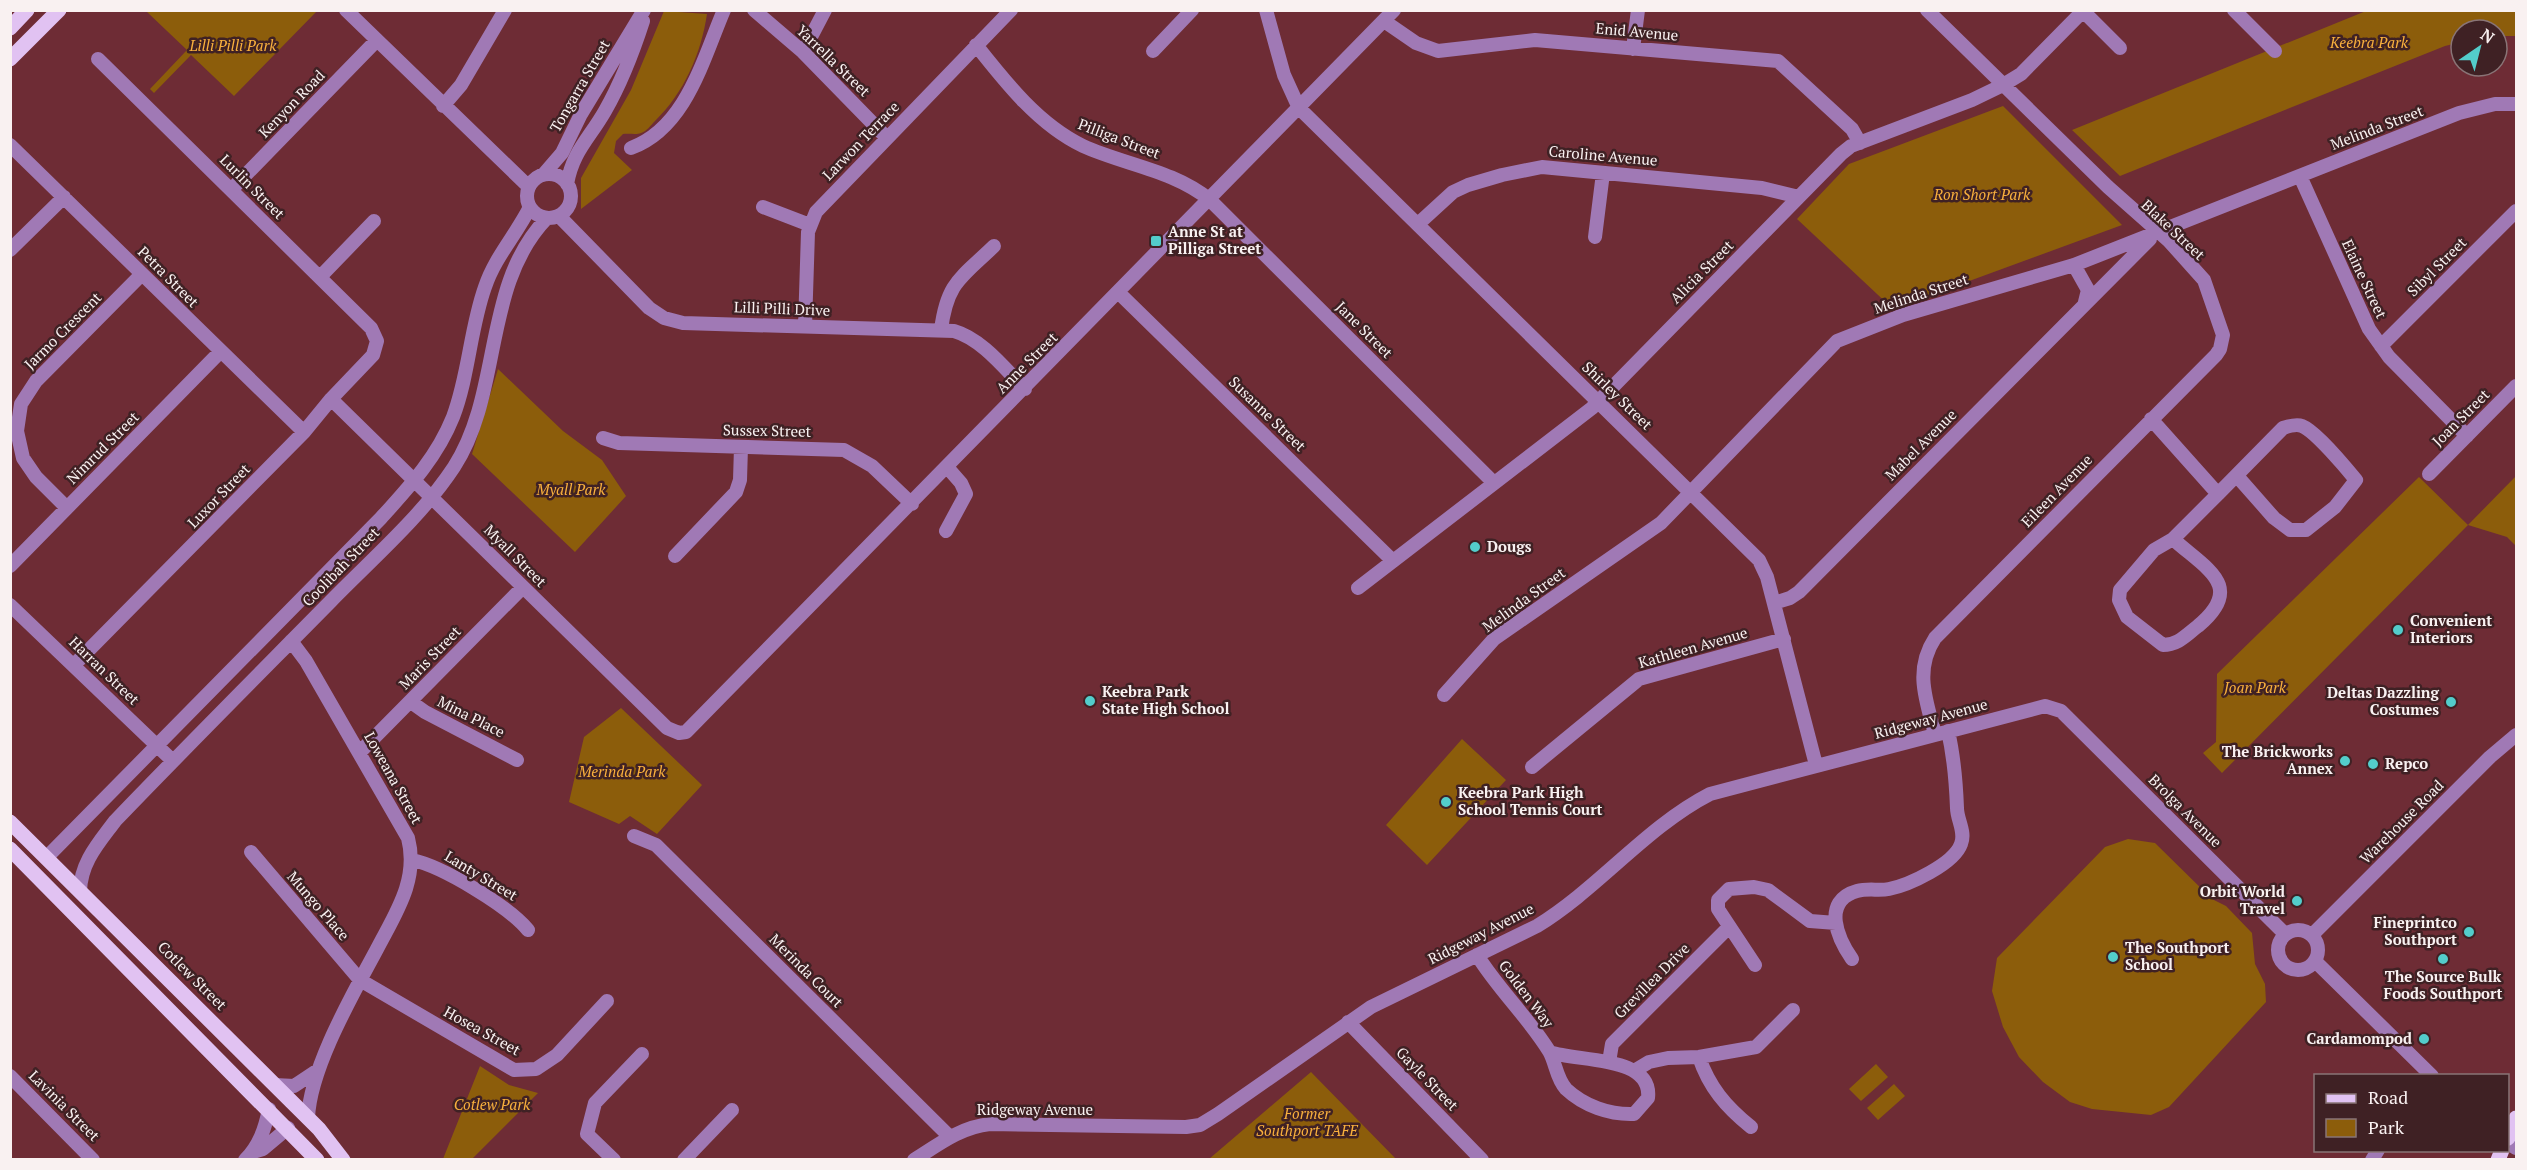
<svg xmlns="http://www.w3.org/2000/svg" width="2527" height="1170" font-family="'PT Serif',serif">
<rect width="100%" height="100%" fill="#6e2c35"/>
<path fill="#8c5d0b" d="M146 11H317L234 96 191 55 154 93 150 89 187 50Z
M664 11 707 14C701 54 684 93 655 121 651 125 646 132 641 133 636 135 629 133 623 134L616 141 614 153 632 170 581 209V178L631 90Z
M2366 11H2516V36H2497V30H2461V42L2445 46 2120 176 2072 130Z
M2003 106 2122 225 1893 309 1797 219 1849 164Z
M498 369 563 431 602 460 626 496 575 552 472 454Z
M2516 476V546L2507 537 2468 525 2222 773 2203 753 2216 742 2217 674 2419 477 2468 525Z
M621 708 702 785 657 834 630 816 619 824 569 802 584 737Z
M1462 739 1506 780 1427 865 1386 825Z
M2128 839 2155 843 2212 899 2226 906 2252 933 2255 964 2265 984 2266 1002 2169 1107 2151 1115 2092 1109 2070 1102 2043 1082 2019 1057 2003 1027 1992 991 1997 958 2105 847Z
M1876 1064 1888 1077 1861 1101 1849 1089Z
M480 1066 509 1085 538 1093 472 1159H443Z
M1311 1072 1396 1159H1209Z
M1894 1084 1905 1096 1878 1120 1867 1108Z"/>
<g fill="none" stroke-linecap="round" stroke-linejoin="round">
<path stroke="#a079b5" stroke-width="14" d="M346 10 529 187
M754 10 803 52 887 138
M1266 10 1284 75 1299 108 1759 560 1767 577 1816 765
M1927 10 2108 187 2169 241 2204 280 2223 335 2220 349 2216 355 1935 638C1914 670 1926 700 1935 734
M2082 10 2120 48
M2234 10 2275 51
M1384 21 1416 43 1438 51 1535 40 1778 61 1852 129 1860 143
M976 45C1006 83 1039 125 1083 146 1125 165 1173 170 1210 200L1494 483
M1633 49 1638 10
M1153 51 1192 10
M803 52 825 10
M443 106 461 85 505 10
M10 145 304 432
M631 148C686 128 703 59 724 10
M527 196a22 22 0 1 1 44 0a22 22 0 1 1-44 0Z
M543 175 562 153 581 114 644 10
M2300 176 2369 329 2389 357 2467 436
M567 184C573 151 589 139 605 111 621 83 633 52 643 21
M231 190 376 41
M763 207 810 225
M559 216 649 308 664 318 683 323 954 331C982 339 1005 369 1025 389
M1418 224 1453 192 1468 185 1502 175 1542 167 1762 188 1799 197
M1595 237 1603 173
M10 250 64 197
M2074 265 2088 290 2085 302
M320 277 374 221
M1119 293 1392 560
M805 326 808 232 816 212 1011 10
M941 330C947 282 961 278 994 246
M2381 346 2516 211
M331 399 667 728 679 733 686 732 1394 10
M2151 419 2218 494 2173 539 2154 550 2120 590 2119 600 2127 617 2163 645C2178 645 2186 635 2198 626 2246 586 2206 569 2173 539
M603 438 619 443 844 450 872 466 912 504
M2429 474 2516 386
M2218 494 2283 428C2289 426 2297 424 2302 426 2315 431 2347 469 2356 480L2335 507 2306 530H2290L2274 518 2237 476
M67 508 36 477 23 458 17 431 21 404 36 381 142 274
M946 531 966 494 961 483 947 467
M675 556 736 492 740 480 741 447
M10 566 220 352
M1358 588 1592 408 1841 154 1851 146 1972 100 2003 85 2021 74 2084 10
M1774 603 1790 598 1799 592 2150 239
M10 605 173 761
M291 641 306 661 408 838C419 880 395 914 377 949 353 994 310 1068 308 1118
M74 665 304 432 331 399 373 355 377 341 371 328 98 59
M1444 695 1494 639 1661 523 1837 341 1903 315 2074 265 2459 113 2495 104H2516
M411 702 425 712 517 760
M360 752 523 587
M1532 767 1639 679 1784 639
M634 836 656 845 950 1137
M251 852 360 980 514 1070 536 1069 557 1055 607 1001
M47 857 381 518C410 486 437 457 453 417 469 375 470 329 485 287 495 257 516 235 530 207
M412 860C442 866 508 906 528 930
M80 891C81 862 98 844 115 821 186 747 259 674 331 601 373 558 421 517 454 467 503 391 482 285 547 218
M2278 950a20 20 0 1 1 40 0a20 20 0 1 1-40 0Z
M2312 935 2490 757 2516 735
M1477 955C1498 989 1528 1017 1549 1051 1556 1063 1556 1078 1566 1089 1584 1106 1610 1115 1634 1114L1648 1098C1653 1055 1576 1062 1550 1052
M1852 959C1838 939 1821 901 1857 891 1868 888 1879 891 1889 889 1909 885 1954 864 1961 844 1966 832 1957 820 1957 808 1956 782 1954 757 1948 731
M2315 961 2432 1076
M1755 965 1718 909V900L1729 889 1754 887 1768 890 1810 921 1836 923
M1348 1022 1482 1160
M1699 1057C1709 1087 1726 1107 1751 1127
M1609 1062 1612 1044 1729 927
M1634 1071 1649 1062 1668 1058 1699 1057 1756 1047 1793 1010
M10 1076 93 1160
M275 1085 294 1086 318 1070
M2508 1143 2516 1148
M253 1152 263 1149 288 1128
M245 1160C259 1146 265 1129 269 1109
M614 1160 587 1134 595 1103 642 1054
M684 1160 732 1110
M914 1160C939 1144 961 1127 990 1124L1186 1127 1200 1125 1218 1114 1371 1007 1537 926C1599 888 1646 827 1710 794L2045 706 2061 711 2285 934
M2372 1160 2378 1150"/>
<path stroke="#e1c2f2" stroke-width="15" d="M10 28 27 10
M10 59 59 10
M10 822 319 1129 343 1160
M10 849 317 1160
M2508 1138 2516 1118
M2498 1160 2502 1150"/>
</g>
<g fill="#53cdcb" stroke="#3f2124" stroke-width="2">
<rect x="1150" y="235" width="12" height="12" rx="3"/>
<circle cx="1475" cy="547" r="6"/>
<circle cx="2398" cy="630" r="6"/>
<circle cx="1090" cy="701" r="6"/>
<circle cx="2451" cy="702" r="6"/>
<circle cx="2345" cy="761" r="6"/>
<circle cx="2373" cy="764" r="6"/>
<circle cx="1446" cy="802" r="6"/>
<circle cx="2297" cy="901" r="6"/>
<circle cx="2469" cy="932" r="6"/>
<circle cx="2113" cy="957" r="6"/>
<circle cx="2443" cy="959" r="6"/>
<circle cx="2424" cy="1039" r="6"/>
</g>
<g text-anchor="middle" stroke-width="5" stroke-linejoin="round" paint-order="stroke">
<g font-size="15" fill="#f9f1f1" stroke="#3f2124">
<text transform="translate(1637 32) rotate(5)" y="5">Enid Avenue</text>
<text transform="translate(833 61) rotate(44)" y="5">Yarrella Street</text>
<text transform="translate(580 86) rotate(-60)" y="5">Tongarra Street</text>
<text transform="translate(292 104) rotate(-46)" y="5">Kenyon Road</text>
<text transform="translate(2377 128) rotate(-21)" y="5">Melinda Street</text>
<text transform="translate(1119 139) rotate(21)" y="5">Pilliga Street</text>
<text transform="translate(861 141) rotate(-46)" y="5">Larwon Terrace</text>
<text transform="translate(1603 156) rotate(5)" y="5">Caroline Avenue</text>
<text transform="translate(252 187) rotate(45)" y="5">Lurlin Street</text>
<text transform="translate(2173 230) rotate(43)" y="5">Blake Street</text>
<text transform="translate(2437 267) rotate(-45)" y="5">Sibyl Street</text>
<text transform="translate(1702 272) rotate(-45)" y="5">Alicia Street</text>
<text transform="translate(168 277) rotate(45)" y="5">Petra Street</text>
<text transform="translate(2364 279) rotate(65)" y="5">Elaine Street</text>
<text transform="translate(1921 294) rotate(-18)" y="5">Melinda Street</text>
<text transform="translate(782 309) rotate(2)" y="5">Lilli Pilli Drive</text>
<text transform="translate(1364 330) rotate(45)" y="5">Jane Street</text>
<text transform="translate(63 331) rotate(-45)" y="5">Jarmo Crescent</text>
<text transform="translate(1027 363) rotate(-45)" y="5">Anne Street</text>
<text transform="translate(1617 396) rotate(44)" y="5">Shirley Street</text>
<text transform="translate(1267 414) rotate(44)" y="5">Susanne Street</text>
<text transform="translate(2461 418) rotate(-45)" y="5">Joan Street</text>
<text transform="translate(767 431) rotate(1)" y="5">Sussex Street</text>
<text transform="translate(1921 445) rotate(-45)" y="5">Mabel Avenue</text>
<text transform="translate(103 448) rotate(-45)" y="5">Nimrud Street</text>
<text transform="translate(2057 491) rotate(-46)" y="5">Eileen Avenue</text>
<text transform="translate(219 496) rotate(-46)" y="5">Luxor Street</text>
<text transform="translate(515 556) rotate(45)" y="5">Myall Street</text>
<text transform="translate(341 567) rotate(-46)" y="5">Coolibah Street</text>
<text transform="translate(1524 600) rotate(-36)" y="5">Melinda Street</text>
<text transform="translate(1693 648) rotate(-16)" y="5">Kathleen Avenue</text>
<text transform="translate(430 658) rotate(-46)" y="5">Maris Street</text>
<text transform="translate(104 671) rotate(44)" y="5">Harran Street</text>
<text transform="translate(471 717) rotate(27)" y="5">Mina Place</text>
<text transform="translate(1931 719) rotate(-15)" y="5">Ridgeway Avenue</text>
<text transform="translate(393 778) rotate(61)" y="5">Loweana Street</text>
<text transform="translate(2185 811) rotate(45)" y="5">Brolga Avenue</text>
<text transform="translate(2402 822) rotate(-45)" y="5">Warehouse Road</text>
<text transform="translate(481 876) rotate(31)" y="5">Lanty Street</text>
<text transform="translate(318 906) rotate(49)" y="5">Mungo Place</text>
<text transform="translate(1481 934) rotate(-27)" y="5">Ridgeway Avenue</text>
<text transform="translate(806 971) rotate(45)" y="5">Merinda Court</text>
<text transform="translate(192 976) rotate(45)" y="5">Cotlew Street</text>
<text transform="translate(1652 981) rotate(-45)" y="5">Grevillea Drive</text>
<text transform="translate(1526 994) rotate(53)" y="5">Golden Way</text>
<text transform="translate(482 1031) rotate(29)" y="5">Hosea Street</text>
<text transform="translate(1427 1079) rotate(46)" y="5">Gayle Street</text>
<text transform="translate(64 1106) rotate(45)" y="5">Lavinia Street</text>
<text x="1035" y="1115">Ridgeway Avenue</text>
</g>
<g font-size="15" font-style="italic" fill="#f9b03d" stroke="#3f2124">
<text x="2369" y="48">Keebra Park</text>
<text x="233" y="51">Lilli Pilli Park</text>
<text x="1982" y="200">Ron Short Park</text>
<text x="571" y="495">Myall Park</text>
<text x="2255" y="693">Joan Park</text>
<text x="622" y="777">Merinda Park</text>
<text x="492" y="1110">Cotlew Park</text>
<text x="1307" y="1119">Former<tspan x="1307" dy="17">Southport TAFE</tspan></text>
</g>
<g font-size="15" font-weight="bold" fill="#f9f1f1" stroke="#3f2124" text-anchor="start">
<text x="1168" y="237">Anne St at<tspan x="1168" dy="17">Pilliga Street</tspan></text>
<text x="1487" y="552">Dougs</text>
<text x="2410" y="626">Convenient<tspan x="2410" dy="17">Interiors</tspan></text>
<text x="1102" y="697">Keebra Park<tspan x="1102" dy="17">State High School</tspan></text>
<text x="2439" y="698" text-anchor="end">Deltas Dazzling<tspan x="2439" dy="17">Costumes</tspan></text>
<text x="2333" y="757" text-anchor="end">The Brickworks<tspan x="2333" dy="17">Annex</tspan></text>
<text x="2385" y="769">Repco</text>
<text x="1458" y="798">Keebra Park High<tspan x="1458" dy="17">School Tennis Court</tspan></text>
<text x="2285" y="897" text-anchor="end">Orbit World<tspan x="2285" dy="17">Travel</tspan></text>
<text x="2457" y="928" text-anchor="end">Fineprintco<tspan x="2457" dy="17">Southport</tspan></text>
<text x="2125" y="953">The Southport<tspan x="2125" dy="17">School</tspan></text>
<text x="2443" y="982" text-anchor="middle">The Source Bulk<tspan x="2443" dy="17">Foods Southport</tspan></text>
<text x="2412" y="1044" text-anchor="end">Cardamompod</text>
</g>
</g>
<rect width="2527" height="1170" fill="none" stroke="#f9f1f1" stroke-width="24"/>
<rect x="2314" y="1074" width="195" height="78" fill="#3f2124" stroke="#897476" stroke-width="1.5"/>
<rect x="2326" y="1094" width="30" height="9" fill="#e1c2f2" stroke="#897476" stroke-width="1.5"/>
<text x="2368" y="1104" font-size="18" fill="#f9f1f1">Road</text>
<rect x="2326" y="1119" width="30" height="18" fill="#8c5d0b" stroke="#897476" stroke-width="1.5"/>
<text x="2368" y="1134" font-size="18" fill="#f9f1f1">Park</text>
<g transform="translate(2479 48) rotate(35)"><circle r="28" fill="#3f2124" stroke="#897476" stroke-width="1.5"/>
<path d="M0-4.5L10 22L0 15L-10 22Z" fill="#53cdcb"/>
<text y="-9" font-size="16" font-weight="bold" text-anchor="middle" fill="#f9f1f1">N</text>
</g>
</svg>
